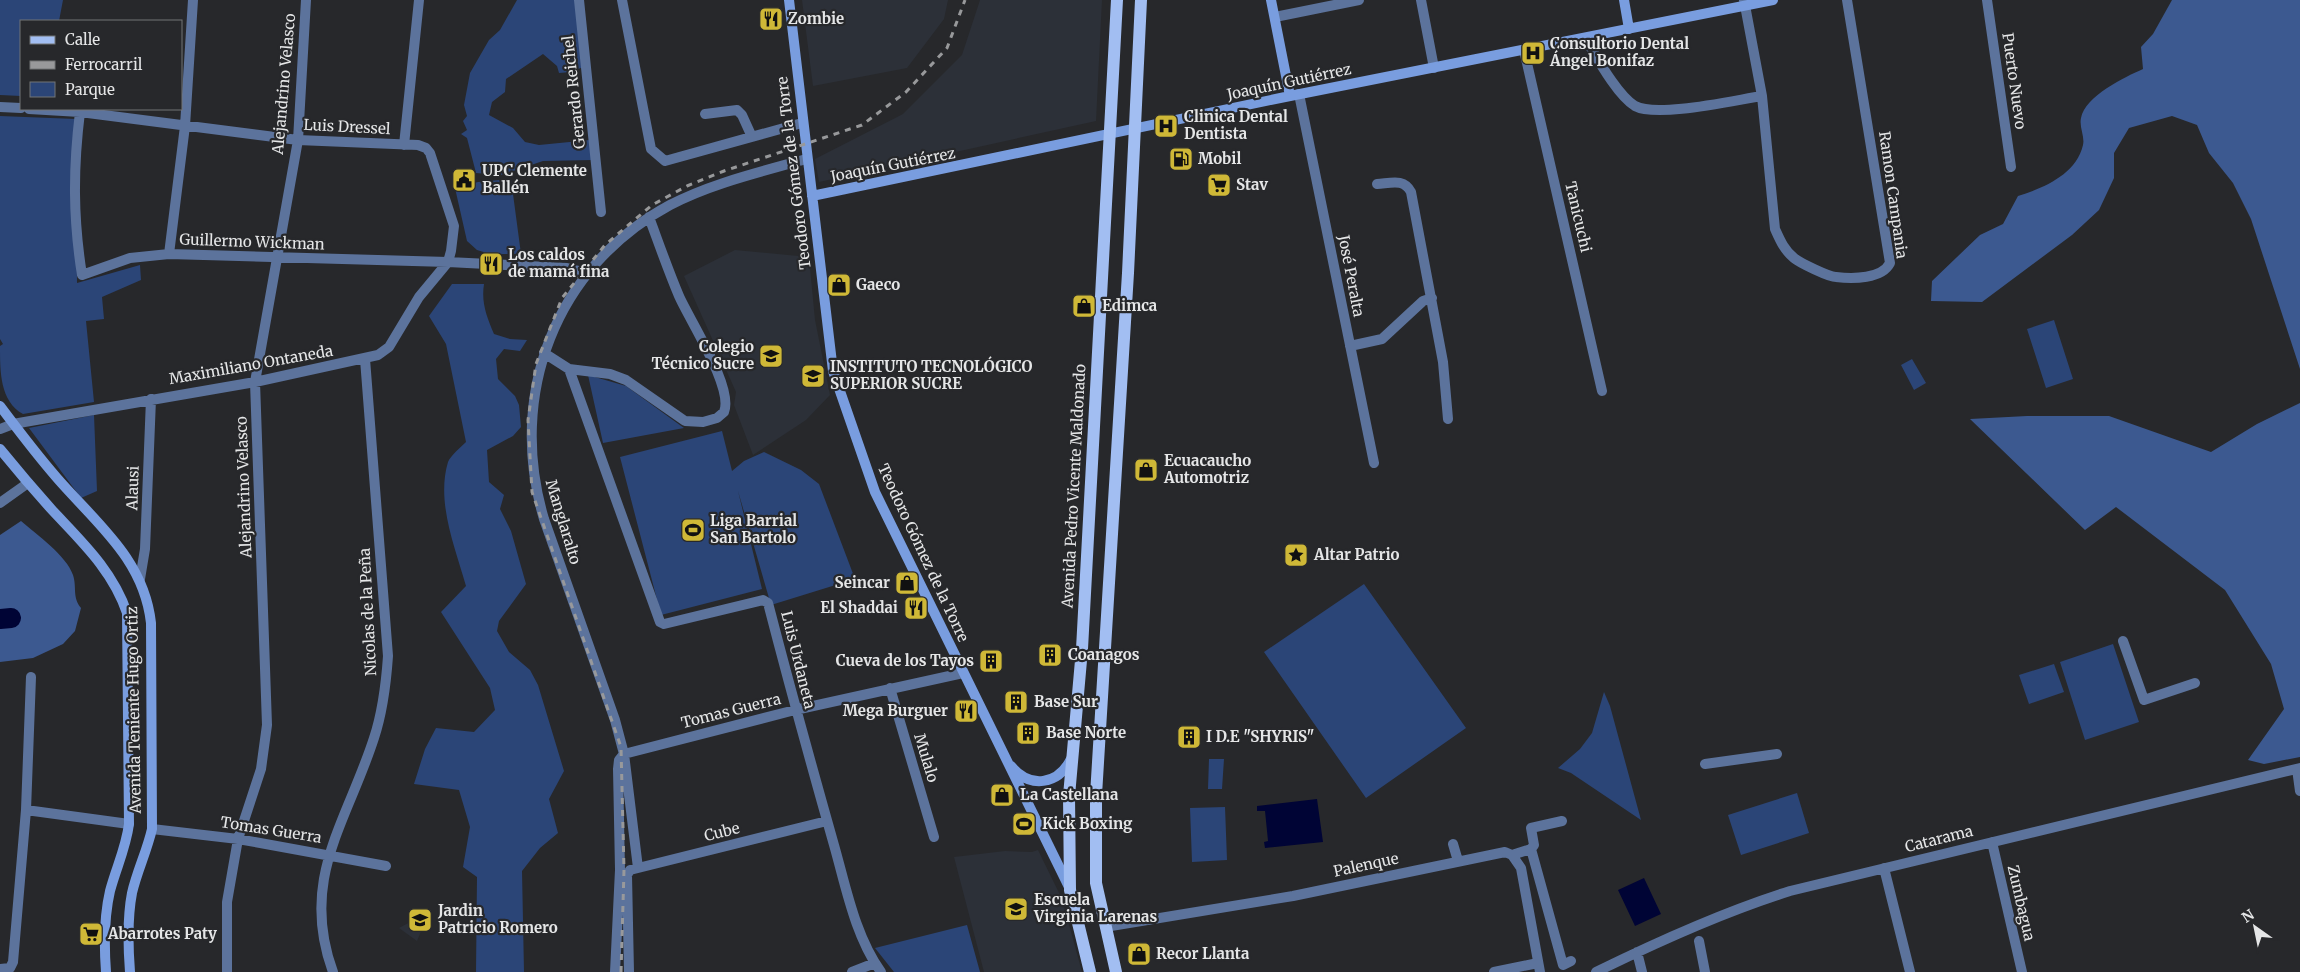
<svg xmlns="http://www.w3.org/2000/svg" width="2300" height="972" font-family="Merriweather,serif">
<rect width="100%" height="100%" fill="#27282b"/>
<path fill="#2c3038" d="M802 0H948L944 19 907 68 813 86Z
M980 0H1102L1096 121 819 182 815 159 903 114 962 55Z
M735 250 809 257 815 320 830 395 806 420 753 455 734 405 736 392 684 276Z
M1038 850 1062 899 1082 972H984L954 857 1005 851 1032 852Z
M429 912 417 941 399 928Z"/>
<path fill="#2b4577" d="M0 0H63L59 21H21V96L0 95Z
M517 0H576L583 67 571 72 559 73 557 66 543 54 506 79 505 92 492 102 489 115 513 128 525 142 539 145 590 140 593 160 543 161 501 175 476 173 467 138 461 134 467 130 463 121 467 116 464 105 470 73 489 40 500 30Z
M0 116 76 119 77 283 140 265 141 280 102 297 104 319 86 321 94 402 23 414C0 401 0 372 0 346L3 344 0 339Z
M511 179 521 254H490L477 250 467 241 455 188 478 182Z
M452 284H484C481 303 487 317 494 334L510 339 527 340 520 351 504 349 496 359 498 379 515 396 519 405 521 427 513 436 487 450 489 482 504 495 500 509 511 531 526 584 499 621 497 631 509 652 530 670 538 685 564 771 549 799 558 833 540 848 522 871 524 972H476L477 877 463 867 470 827 459 790 414 784 425 749 436 728 474 732 495 710 490 688 441 612 466 586C455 547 436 502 448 462 451 455 461 447 466 442L446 344 429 316Z
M2054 320 2073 379 2046 388 2027 329Z
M1912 359 1926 383 1914 390 1901 365Z
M588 375 626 386 684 428 603 443Z
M94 415 97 491 81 498 29 428Z
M722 431 732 471 744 461 764 452 801 470 819 484 855 579 771 605 738 491 762 589 661 615 620 457Z
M1364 584 1466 728 1366 798 1264 652Z
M2113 644 2139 722 2085 740 2060 662Z
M2054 664 2064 692 2029 704 2019 675Z
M1604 692 1610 706 1641 820 1571 773 1558 768 1580 749 1592 733Z
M1209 759H1224L1222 789H1208Z
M1797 793 1809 833 1741 855 1728 815Z
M1225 807 1227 860 1192 862 1190 808Z
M967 925 980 972H894L875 948Z"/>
<path fill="#3c5990" d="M2172 0H2300V369L2251 219 2233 183 2209 153 2197 125 2172 116 2129 128 2114 153V178L2099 210 2072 235 1982 302 1931 301 1932 281 1980 235 2003 224 2018 196C2043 188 2076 175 2083 145 2085 137 2079 127 2081 118 2085 96 2125 77 2143 69L2141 47 2153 34Z
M2300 403V757L2264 764 2248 760 2284 709 2271 664 2225 590 2116 507 2085 530 1970 419 2027 416H2109L2211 452 2257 424Z
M21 521C36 534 67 556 73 575 77 587 72 597 81 608L75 631 63 644 33 658 0 662V535Z"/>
<path fill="#000435" d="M1317 799 1323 842 1265 848 1264 842 1268 841 1265 811H1257V806Z
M1644 878 1661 914 1635 926 1618 890Z"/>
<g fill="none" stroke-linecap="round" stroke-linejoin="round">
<path stroke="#000435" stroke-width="20" d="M0 619 11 618"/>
<path stroke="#5c739c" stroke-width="10" d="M579 0 601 212
M622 0 651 149 665 161 802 123
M1421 0 1434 68
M1744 0 1762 96 1775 229C1780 240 1784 250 1794 258 1800 263 1829 277 1836 277 1853 279 1882 279 1890 263L1847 0
M1987 0 2011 167
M1275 17 1359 0
M1585 38C1596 56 1617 95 1635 106 1657 118 1735 100 1762 96
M1524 50 1602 391
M1299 94 1374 463
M0 107 21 108
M80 112C73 169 73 218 82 275L130 258 169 254 448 262 567 268 587 273
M705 114 737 110 742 115 752 137
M404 145 419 0
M1377 184C1391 183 1404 178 1411 192L1443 362 1448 419
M169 254 185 126 193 0
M1350 346 1382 339 1423 301 1432 298
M544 353 569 369 610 374 626 380 685 421 703 422 717 418 724 412C734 388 690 321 679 296 668 270 659 244 649 217
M569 369 660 622 664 624 763 600 768 603C789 684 811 764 834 845 846 887 855 936 881 972
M0 429 13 424 255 382 378 355 389 347 419 297 448 262 451 251 454 226 430 153 426 148 418 145 298 140 80 112 29 109
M0 503 28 483
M140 579 145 549 151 399
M2123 641 2144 700 2195 683
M890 688 934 837
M624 754 795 710 963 673
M1705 764 1777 754
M2297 769 2300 791
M26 810 129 824
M152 829 238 839 386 866
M1992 842 2022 972
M1453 844 1458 861
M1531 849 1534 845 1531 828 1562 821
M1512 855 1531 849 1563 965 1571 961
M638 868 624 754 615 720 544 519C507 395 555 267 670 205 712 183 761 172 806 159
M1884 868 1910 972
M1105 927 1293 896 1505 852 1512 855 1521 868 1540 972
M1699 941 1705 972
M1637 952 1642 972
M0 969 10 968 13 962 26 810 31 677
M227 972V902L238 839 261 769 267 725 255 382 298 140 306 0
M333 972C299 879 347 822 374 738 383 711 386 685 388 656L365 359
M615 972 620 870 618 769 619 760 623 755
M629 972 627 875 630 870 827 821
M852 972 875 963
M1494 972 1538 963
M1596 972C1659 941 1723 912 1790 891L2300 768"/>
<path stroke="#799ddf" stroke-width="10" d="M789 0 833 371 875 492 1070 889
M1271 0 1290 96
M1624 0 1629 29
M812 196 1290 96 1773 0
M0 406C18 430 37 455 57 478 96 523 144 559 151 623L152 829C147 851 137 871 132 893 127 919 128 946 130 972
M0 449C17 470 35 491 53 511 82 542 113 571 127 613L129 824C126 848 116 868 110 891 104 917 104 945 106 972
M1011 766C1030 789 1058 785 1071 759"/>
<path stroke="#a2bef2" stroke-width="12" d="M1090 972 1070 890 1069 796 1082 649 1117 0
M1116 972 1096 883V795L1128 273 1141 0"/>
<path stroke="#98999b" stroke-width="3" stroke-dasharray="6 6" stroke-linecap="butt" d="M621 972 624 870 621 747 532 492 528 420 536 364 562 298 605 245 652 205 687 186 724 171 862 125 906 92 947 48 965 0"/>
</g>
<defs>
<g id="restaurant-square" transform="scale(1.25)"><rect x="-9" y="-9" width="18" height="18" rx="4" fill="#cfb837" stroke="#27282b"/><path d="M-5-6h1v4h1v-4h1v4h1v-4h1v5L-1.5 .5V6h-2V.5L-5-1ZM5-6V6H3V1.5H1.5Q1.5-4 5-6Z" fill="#111"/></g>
<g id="hospital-square" transform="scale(1.25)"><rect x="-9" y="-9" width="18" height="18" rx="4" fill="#cfb837" stroke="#27282b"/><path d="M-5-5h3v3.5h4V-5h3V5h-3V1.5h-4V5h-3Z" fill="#111"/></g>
<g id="fuel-square" transform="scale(1.25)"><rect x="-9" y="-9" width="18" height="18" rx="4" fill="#cfb837" stroke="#27282b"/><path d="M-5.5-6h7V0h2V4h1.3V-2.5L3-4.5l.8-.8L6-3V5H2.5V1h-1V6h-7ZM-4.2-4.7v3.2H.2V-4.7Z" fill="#111"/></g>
<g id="civic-square" transform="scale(1.25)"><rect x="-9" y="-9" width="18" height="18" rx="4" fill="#cfb837" stroke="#27282b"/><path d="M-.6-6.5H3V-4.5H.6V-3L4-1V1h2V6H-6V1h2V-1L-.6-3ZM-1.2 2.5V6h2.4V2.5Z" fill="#111"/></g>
<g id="supermarket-square" transform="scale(1.25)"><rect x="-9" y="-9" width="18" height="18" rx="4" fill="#cfb837" stroke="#27282b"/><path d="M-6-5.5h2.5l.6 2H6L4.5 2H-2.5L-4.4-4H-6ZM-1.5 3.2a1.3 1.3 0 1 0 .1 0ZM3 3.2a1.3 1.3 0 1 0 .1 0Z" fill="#111"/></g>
<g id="shop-square" transform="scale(1.25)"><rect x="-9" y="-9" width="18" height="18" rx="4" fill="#cfb837" stroke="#27282b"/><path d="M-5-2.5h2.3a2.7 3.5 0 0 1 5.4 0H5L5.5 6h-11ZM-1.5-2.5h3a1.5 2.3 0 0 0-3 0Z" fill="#111"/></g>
<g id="school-square" transform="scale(1.25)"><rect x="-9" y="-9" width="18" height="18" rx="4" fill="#cfb837" stroke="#27282b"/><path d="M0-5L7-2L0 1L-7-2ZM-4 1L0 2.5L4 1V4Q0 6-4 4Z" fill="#111"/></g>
<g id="university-square" transform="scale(1.25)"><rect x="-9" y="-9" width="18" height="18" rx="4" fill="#cfb837" stroke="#27282b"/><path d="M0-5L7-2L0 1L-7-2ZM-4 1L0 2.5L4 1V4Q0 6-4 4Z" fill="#111"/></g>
<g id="stadium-square" transform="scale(1.25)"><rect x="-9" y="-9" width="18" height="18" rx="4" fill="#cfb837" stroke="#27282b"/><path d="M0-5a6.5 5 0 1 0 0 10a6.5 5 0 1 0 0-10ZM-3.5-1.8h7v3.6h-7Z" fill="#111"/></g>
<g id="sight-square" transform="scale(1.25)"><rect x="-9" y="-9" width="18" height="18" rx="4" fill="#cfb837" stroke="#27282b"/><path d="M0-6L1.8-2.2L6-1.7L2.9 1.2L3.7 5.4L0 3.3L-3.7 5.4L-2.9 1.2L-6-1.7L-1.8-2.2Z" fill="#111"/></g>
<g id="building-square" transform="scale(1.25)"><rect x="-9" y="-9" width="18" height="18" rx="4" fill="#cfb837" stroke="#27282b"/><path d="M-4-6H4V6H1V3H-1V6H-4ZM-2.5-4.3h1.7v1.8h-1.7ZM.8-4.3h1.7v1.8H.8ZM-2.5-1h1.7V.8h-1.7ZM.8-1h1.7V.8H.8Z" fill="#111"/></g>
</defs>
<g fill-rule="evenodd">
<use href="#restaurant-square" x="771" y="19"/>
<use href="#hospital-square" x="1533" y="53"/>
<use href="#hospital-square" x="1166" y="126"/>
<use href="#fuel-square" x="1181" y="159"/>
<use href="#civic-square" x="464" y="180"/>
<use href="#supermarket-square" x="1219" y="185"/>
<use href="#restaurant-square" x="491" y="264"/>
<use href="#shop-square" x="839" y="285"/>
<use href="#shop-square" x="1084" y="306"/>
<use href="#school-square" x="771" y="356"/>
<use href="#university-square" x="813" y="376"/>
<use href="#shop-square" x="1146" y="470"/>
<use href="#stadium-square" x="693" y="530"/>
<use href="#sight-square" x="1296" y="555"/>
<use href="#shop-square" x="907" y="583"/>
<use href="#restaurant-square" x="916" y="608"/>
<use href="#building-square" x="1050" y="655"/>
<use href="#building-square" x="991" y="661"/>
<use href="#building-square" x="1016" y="702"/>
<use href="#restaurant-square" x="966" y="711"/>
<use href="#building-square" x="1028" y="733"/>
<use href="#building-square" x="1189" y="737"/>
<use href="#shop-square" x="1002" y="795"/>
<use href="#stadium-square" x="1024" y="824"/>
<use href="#school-square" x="1016" y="909"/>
<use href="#school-square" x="420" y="920"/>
<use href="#supermarket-square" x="91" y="934"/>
<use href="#shop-square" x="1139" y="954"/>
</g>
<g text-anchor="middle" stroke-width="4.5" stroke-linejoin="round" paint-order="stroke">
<g font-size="15" font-weight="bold" fill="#e5e6e7" stroke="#27282b" text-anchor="start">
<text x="788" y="24">Zombie</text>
<text x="1550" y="49">Consultorio Dental<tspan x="1550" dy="17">Ángel Bonifaz</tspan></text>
<text x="1184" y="122">Clinica Dental<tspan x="1184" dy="17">Dentista</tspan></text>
<text x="1198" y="164">Mobil</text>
<text x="482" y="176">UPC Clemente<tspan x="482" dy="17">Ballén</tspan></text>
<text x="1236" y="190">Stav</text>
<text x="508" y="260">Los caldos<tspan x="508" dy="17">de mamá fina</tspan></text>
<text x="856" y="290">Gaeco</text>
<text x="1102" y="311">Edimca</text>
<text x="754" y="352" text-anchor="end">Colegio<tspan x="754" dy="17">Técnico Sucre</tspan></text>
<text x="830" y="372">INSTITUTO TECNOLÓGICO<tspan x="830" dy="17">SUPERIOR SUCRE</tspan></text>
<text x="1164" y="466">Ecuacaucho<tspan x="1164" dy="17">Automotriz</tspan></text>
<text x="710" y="526">Liga Barrial<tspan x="710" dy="17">San Bartolo</tspan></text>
<text x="1314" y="560">Altar Patrio</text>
<text x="890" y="588" text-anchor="end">Seincar</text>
<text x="898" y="613" text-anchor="end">El Shaddai</text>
<text x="1068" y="660">Coanagos</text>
<text x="974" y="666" text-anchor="end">Cueva de los Tayos</text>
<text x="1034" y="707">Base Sur</text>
<text x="948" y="716" text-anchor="end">Mega Burguer</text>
<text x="1046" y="738">Base Norte</text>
<text x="1206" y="742">I D.E "SHYRIS"</text>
<text x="1020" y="800">La Castellana</text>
<text x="1042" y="829">Kick Boxing</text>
<text x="1034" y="905">Escuela<tspan x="1034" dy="17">Virginia Larenas</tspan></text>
<text x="438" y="916">Jardin<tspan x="438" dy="17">Patricio Romero</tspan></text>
<text x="108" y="939">Abarrotes Paty</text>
<text x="1156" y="959">Recor Llanta</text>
</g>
<g font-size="15" fill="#e5e6e7" stroke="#27282b">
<text transform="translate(2014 81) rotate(82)" y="5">Puerto Nuevo</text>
<text transform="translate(1289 82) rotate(-12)" y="5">Joaquín Gutiérrez</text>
<text transform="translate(284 84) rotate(-85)" y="5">Alejandrino Velasco</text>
<text transform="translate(574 92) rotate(-96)" y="5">Gerardo Reichel</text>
<text transform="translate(347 127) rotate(3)" y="5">Luis Dressel</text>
<text transform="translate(893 165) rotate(-11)" y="5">Joaquín Gutiérrez</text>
<text transform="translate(794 173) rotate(-97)" y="5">Teodoro Gómez de la Torre</text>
<text transform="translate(1893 195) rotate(82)" y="5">Ramon Campania</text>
<text transform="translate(1578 217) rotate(77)" y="5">Tanicuchi</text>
<text transform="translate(252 242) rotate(2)" y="5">Guillermo Wickman</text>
<text transform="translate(1351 276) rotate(79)" y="5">José Peralta</text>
<text transform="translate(251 365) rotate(-10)" y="5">Maximiliano Ontaneda</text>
<text transform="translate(1074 486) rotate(-87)" y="5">Avenida Pedro Vicente Maldonado</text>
<text transform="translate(244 487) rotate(-92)" y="5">Alejandrino Velasco</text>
<text transform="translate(133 488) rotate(-88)" y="5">Alausi</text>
<text transform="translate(563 522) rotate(73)" y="5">Manglaralto</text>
<text transform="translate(923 553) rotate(65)" y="5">Teodoro Gómez de la Torre</text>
<text transform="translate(368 612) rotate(-93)" y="5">Nicolas de la Peña</text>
<text transform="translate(798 660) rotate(76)" y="5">Luis Urdaneta</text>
<text transform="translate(134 710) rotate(-91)" y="5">Avenida Teniente Hugo Ortiz</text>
<text transform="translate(731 711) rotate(-14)" y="5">Tomas Guerra</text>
<text transform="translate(926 758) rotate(73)" y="5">Mulalo</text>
<text transform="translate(271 830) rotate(9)" y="5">Tomas Guerra</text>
<text transform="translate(722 832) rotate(-14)" y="5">Cube</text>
<text transform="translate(1939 839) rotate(-14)" y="5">Catarama</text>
<text transform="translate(1366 865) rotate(-12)" y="5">Palenque</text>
<text transform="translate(2021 903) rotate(77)" y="5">Zumbagua</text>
</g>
</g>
<rect x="20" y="20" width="162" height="90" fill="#27282b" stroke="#737476"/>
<rect x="30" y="36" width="25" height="8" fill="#a2bef2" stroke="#737476"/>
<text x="65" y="45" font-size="15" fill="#e5e6e7">Calle</text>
<rect x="30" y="61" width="25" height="8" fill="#98999b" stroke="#737476"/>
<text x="65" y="70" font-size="15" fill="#e5e6e7">Ferrocarril</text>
<rect x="30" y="82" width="25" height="15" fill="#2b4577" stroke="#737476"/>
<text x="65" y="95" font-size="15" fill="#e5e6e7">Parque</text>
<g transform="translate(2255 927) rotate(327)" stroke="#27282b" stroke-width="4" paint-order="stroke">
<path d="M0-4L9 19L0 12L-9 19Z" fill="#e5e6e7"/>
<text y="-8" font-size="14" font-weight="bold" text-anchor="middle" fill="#e5e6e7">N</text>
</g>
</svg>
